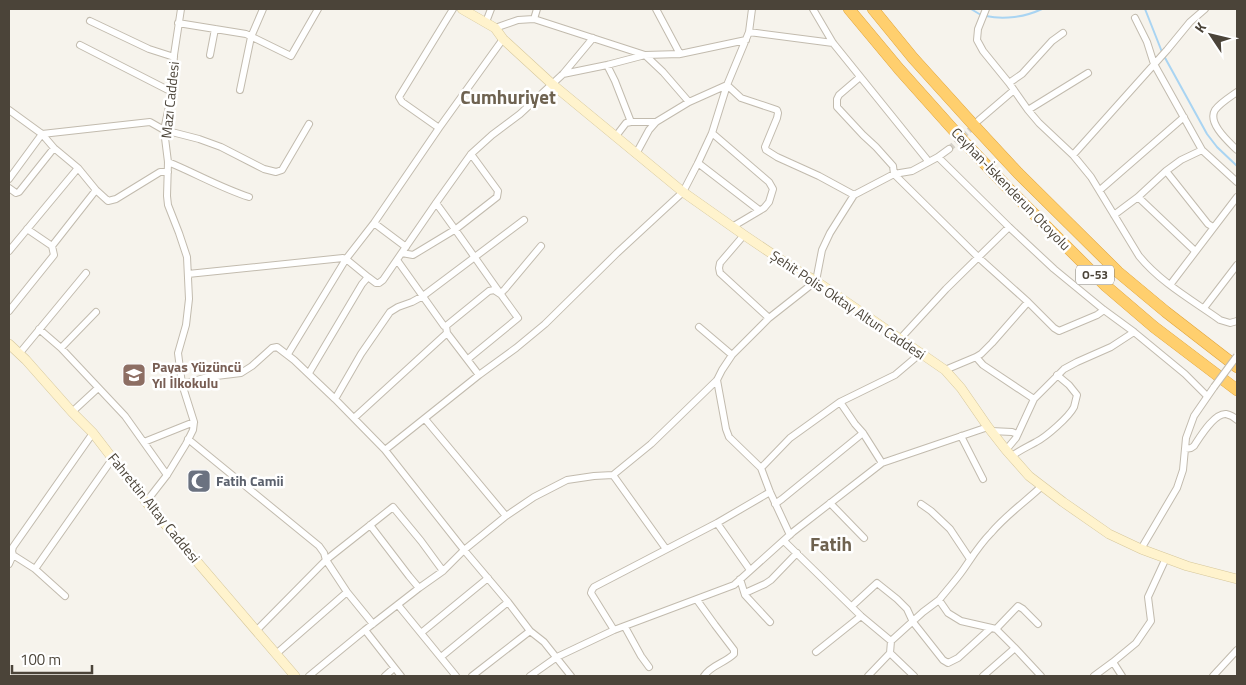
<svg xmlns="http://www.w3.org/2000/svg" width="1246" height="685" font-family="'Titillium Web',sans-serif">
<rect width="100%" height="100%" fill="#f6f3ec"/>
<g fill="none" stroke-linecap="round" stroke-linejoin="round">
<path stroke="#a9d4f2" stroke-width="2" d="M971 9 981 15
M1145 9 1162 52
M986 16C1004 20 1025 17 1042 9
M1164 56 1207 134 1217 147 1237 166"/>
<path stroke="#d4d0c8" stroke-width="6" stroke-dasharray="6 3" stroke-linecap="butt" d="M949 149 975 125"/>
<g stroke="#c2bbae" stroke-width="8">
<path id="street" d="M656 9 680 54
M752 9 749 32 727 85 741 98 777 110 778 113 777 118 765 147 766 150 777 157 819 176 854 195
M813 9 833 43 929 162
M986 9 978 29 977 40 983 51 1009 83 1028 110 1039 123 1073 155 1091 177 1139 256C1161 283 1192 300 1220 320L1230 323 1237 321
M1135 18 1147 42 1154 64 1202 150 1237 182
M534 19 537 9
M90 21 149 49 174 57
M486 22 491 9
M178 23 246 34 291 56 318 9
M495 28 518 20 534 19 645 55 680 54 746 40
M749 32 833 43
M80 45 172 92
M210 55 215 29
M607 65 615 81 631 122
M563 74 607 65 645 55 663 72 689 102
M860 77 839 95 837 99V107L863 135 876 147 893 166 894 174 979 258 1028 302 1054 328 1059 331 1097 315 1104 310
M1009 83 1022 74 1052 41 1063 33
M240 90 251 37 263 9
M1237 92C1230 97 1220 103 1215 110 1207 123 1229 142 1237 150
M9 110 42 134 54 148 78 168 96 190 108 201 116 199 160 172H168
M1028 110 1088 73
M979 120 1014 90
M439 128 402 102 399 97 453 9
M712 133 769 182 773 189 769 202 764 208 732 227
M616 136 626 123 631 122H656
M636 154 649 130 656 122 689 102 727 85
M1073 155 1167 50 1190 22 1205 9
M938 157 1009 227 1054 269 1104 310 1134 332 1185 374 1207 396
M168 162C195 173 221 188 249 197
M698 163 759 210
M1166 171 1208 224 1213 227
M9 179 42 134 150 122 164 130 199 139 221 147 264 169 276 172 282 170 309 124
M9 188 16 193 19 192 54 148
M1100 190 1184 117
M1138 197 1195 251
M436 203C464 241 490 280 518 318L468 359
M1114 215 1138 197 1166 171 1181 160 1202 150
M374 223 406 247
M27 229 52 246
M744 235 720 263 719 268 720 273 769 318
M9 251 78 168
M402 253 413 255 456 229 497 197 498 191 471 154
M397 260 444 326H446L447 333 479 375
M188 274 343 258 346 259 368 277
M1170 285 1237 197
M1204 308 1237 265
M9 311 54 255 52 246 96 190
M446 326 489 291 494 290 500 294 505 289 541 246
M699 327 732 355
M39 329 61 348 125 416 167 475
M900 339 946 289 1009 227
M61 348 96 312
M19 354 86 273
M288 354 346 259 374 223 439 128 503 39
M976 357 983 365 1034 399
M945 370 976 357 981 354 992 343 1028 302
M309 373 362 284 368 277 376 283H379L383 280 436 203 471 154 492 135 520 114 563 74 593 38
M717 380 726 429 729 437 761 468 770 492 790 535
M182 384 208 377 241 373 252 366 272 348 277 347 294 360 335 399 361 354 390 312 398 307 412 302 423 296 524 220
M335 399 385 450 464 550 508 602 530 631
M840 402 895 375 921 353
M72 412 98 388
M354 418 447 333
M425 419 506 516
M991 431 1012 432 1017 434
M961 436 983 479
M188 439 319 546 324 553 326 560 347 592 373 624
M144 442 194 422
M1185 449 1191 448 1194 446C1200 437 1214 413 1226 414 1231 415 1234 417 1237 420
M385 450 479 375 516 348 545 324 617 253 683 192 698 163 712 133 727 85
M1006 450 1016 438 1034 399 1064 369 1077 362 1111 347 1134 332
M1012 456C1020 450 1027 447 1036 442 1046 437 1069 417 1074 407 1075 403 1076 399 1077 395L1069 385 1057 375
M761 468 790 438 840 402 855 424 863 433 882 463
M613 475 666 549
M146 502 167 475 186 444 193 430 194 422 182 384 178 353 186 325 189 299 187 257 179 233 168 205 167 196 168 162 164 130 172 92 174 55 181 9
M830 503 864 538
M775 504 782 499 863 433
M921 504 931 511 950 529 970 559
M717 523 750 570
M370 525 409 576 419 588
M784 541 861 616 891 641 890 653 868 676
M1141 549 1177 488 1183 470 1186 438 1194 416 1214 387
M13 555 35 569 65 596
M9 564 13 555 12 551 13 547 93 433
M35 569 113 458
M740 579 745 595 770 622
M745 593 765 584 771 580 797 553
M697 600 715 625 734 650V654C725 663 711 665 704 676
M939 600C947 590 956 580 963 570 972 557 980 544 991 533 1006 515 1025 502 1042 486
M398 605 456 676
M852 606 877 583 897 599 907 609 913 622 943 660 948 663 958 658 991 628
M625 627 641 656 649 667
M996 629 1018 606 1023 609 1038 624
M365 630 401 676
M614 630 591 593 592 590 594 587 717 523 770 492
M256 631 326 560 393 507 421 541 443 571
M421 633 488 578
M891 641 923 612 939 600 948 613 961 621 996 629 1015 648 1041 676
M816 652 861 616
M890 653 914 676
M276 654 347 592
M441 657 508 602
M1113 662 1122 676
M309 676 365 630 419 588 443 571 464 550 506 516 534 497 567 480 594 476 613 475 651 444 717 380 722 370 732 355 769 318 816 281 822 250 830 233 854 195 894 174 912 171 938 157 949 149
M385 676 394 668
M472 676 530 631 544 642 571 676
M530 676 557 657 614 630 734 585 793 532 882 463 988 427
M983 676 1015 648
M1094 676 1113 662 1136 643 1151 621 1148 597 1166 558
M1213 676 1237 650"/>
</g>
<g stroke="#d6c79b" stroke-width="10">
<path id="secondary" d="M462 9 495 28 503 39 552 84 683 192 744 235 796 270 816 281 945 370 961 388 988 427 1006 450 1029 476 1063 502 1109 534 1141 549 1187 566 1237 579
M9 344 26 360 72 412 93 433 146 502 295 676"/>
</g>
<g stroke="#e0a43c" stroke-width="12">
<path id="highway" d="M849 9 899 69 966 144 1006 186 1106 286 1154 327 1237 390
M873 9 913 58 979 131 1018 173 1118 272 1166 312 1237 367"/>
</g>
<use href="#street" stroke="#fff" stroke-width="6"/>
<use href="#secondary" stroke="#fff3cd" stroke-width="9"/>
<use href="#highway" stroke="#ffcf6e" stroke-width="11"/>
<g stroke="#c2bbae" stroke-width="8" stroke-linecap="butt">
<path id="street-bridge" d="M1214 387 1237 356"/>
</g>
<use href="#street-bridge" stroke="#fff" stroke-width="6"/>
</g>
<defs>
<g id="school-square" transform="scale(1.25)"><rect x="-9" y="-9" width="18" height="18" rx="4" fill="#8d6e63" stroke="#fff"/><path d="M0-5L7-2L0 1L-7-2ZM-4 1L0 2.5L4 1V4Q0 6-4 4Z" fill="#fff"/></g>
<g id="mosque-square" transform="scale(1.25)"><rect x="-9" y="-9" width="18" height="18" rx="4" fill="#6b7280" stroke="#fff"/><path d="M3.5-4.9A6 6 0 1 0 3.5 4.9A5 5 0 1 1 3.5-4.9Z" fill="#fff"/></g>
</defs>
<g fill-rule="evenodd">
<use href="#school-square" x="134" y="375"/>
<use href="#mosque-square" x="199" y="481"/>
</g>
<g text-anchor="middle" stroke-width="5" stroke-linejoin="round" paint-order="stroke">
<rect fill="#fff" stroke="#817c74" stroke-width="1" x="1076" y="265.5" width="38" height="19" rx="4"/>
<g font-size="12" font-weight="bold" fill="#4b4439">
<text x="1095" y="279">O-53</text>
</g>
<g font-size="14" fill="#4b4439" stroke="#fff">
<text transform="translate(170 100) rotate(-84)" y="5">Mazı Caddesi</text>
<text transform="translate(1011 189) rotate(46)" y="5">Ceyhan-İskenderun Otoyolu</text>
<text transform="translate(848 305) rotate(34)" y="5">Şehit Polis Oktay Altun Caddesi</text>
<text transform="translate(154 508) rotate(51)" y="5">Fahrettin Altay Caddesi</text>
</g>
<g font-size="14" font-weight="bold" fill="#785e54" stroke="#fff" text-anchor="start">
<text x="152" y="372">Payas Yüzüncü<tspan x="152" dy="16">Yıl İlkokulu</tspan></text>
</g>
<g font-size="14" font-weight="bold" fill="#5b616d" stroke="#fff" text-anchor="start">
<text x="216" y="486">Fatih Camii</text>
</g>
<g font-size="19" font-weight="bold" fill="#6e6250" stroke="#fff">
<text x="508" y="104">Cumhuriyet</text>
<text x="831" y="551">Fatih</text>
</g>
</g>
<rect width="1246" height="685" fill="none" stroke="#4b4439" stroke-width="20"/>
<g transform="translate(1211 35) rotate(305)" stroke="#ffffff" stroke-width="4" paint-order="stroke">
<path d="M0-4L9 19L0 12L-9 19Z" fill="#4b4439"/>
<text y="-8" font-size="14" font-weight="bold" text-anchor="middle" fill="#4b4439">K</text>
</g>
<path d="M12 665v8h80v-8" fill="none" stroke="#4b4439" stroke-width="2.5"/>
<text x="20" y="665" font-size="15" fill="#4b4439" stroke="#ffffff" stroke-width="4" paint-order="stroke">100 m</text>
</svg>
